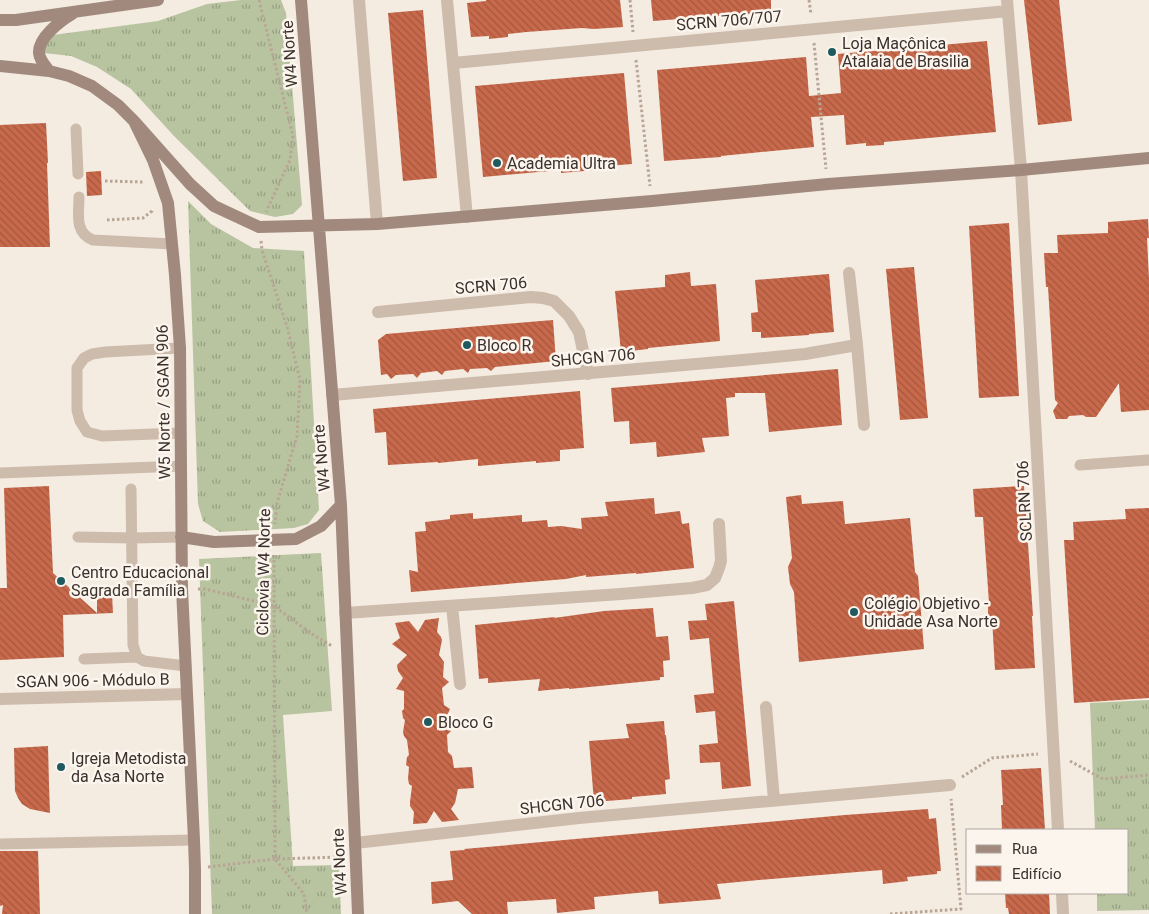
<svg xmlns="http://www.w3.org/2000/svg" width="1149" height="914" font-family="Roboto,sans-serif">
<defs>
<pattern id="grass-tufts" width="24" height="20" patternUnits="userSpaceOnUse" patternTransform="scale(1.25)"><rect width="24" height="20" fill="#b8c4a0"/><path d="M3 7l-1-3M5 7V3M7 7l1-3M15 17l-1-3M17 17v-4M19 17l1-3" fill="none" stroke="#97a083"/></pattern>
<pattern id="building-back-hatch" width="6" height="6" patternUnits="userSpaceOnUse" patternTransform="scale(1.25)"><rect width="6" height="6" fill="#c8694b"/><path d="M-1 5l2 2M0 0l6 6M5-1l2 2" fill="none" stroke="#a4573f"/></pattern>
</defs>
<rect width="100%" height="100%" fill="#f4ebe1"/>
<path fill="url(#grass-tufts)" d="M241 0H281L286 13 302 205 293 214 275 217 250 211 174 136 131 89 97 67 71 56 44 53 43 45 53 35 158 21 207 4Z
M188 201 211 224 253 248 304 251 319 510 308 524 294 528 220 532 203 521 198 504Z
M321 553 332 711 283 715 293 866 339 865 341 914H212L199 559Z
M1149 700V910L1097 911V893H1128V830H1095L1090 703Z"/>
<path fill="url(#building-back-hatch)" d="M486 0H620L623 27 594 29 582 28 526 32 508 34V37L489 39V36L471 37 467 3 486 1Z
M651 0H771V12L653 21Z
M1024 0H1059L1072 121 1038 125Z
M423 10 437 178 403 181 388 13Z
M987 41 996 132 884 142V145L866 146V143L846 145 844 115 811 117 814 147 721 156V157L664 161 657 70 806 57 809 96 841 93 838 54Z
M624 73 632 164 595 167V170L561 173V170L483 177 475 86Z
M46 123 48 163H47L50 247H0V125Z
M101 171 102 195 87 196 86 172Z
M1148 219 1149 238H1147L1149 279V410L1121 412 1119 383 1096 417H1086L1083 415 1069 416 1067 419H1056L1053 411 1058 403 1055 400 1048 287H1046L1044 253H1058L1057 235 1108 233V222Z
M1009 223 1019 396 979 398 969 226Z
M914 267 928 418 900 420 886 269Z
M690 272 691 286 716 284 720 341 648 348V349L621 352 615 291 665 287V275Z
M829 274 834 332 809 334V335L761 338V332H752L751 313 758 312 755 280Z
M553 320 556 361 495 367 491 371 487 368 470 369 468 373 463 369 445 371 442 375 437 371 421 373 417 378 413 374 396 375 391 379 387 374 381 375 378 340 386 334Z
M838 369 842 425 769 432 765 393H735V397L726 398 729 436 702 438 705 452 657 457 656 442 630 444 629 421 614 422 611 388Z
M580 391 584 448 560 450V461L536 463V461L478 466V459L438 463V462L388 465 386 432 375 433 373 409Z
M49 486 53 573 97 613V597L112 595 113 613 63 615 64 657 0 660V588H7L4 488Z
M1024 486 1033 616H1032L1035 668 995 670 992 618H988V603H989L983 517H975L973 489Z
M801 495 802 504 843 501 845 524 910 518 915 572 918 576 924 649 799 662 794 592 790 584 788 567 792 558 786 497Z
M654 498 655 514 680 511 682 524 689 523 694 568 636 574V573L586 577V575L566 579 411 592 409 570 418 572 415 532 426 531 425 522 450 519V515L473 513V519L522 515V522L547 520 548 527 561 526 582 529 581 518 608 516 605 502Z
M1149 508V698L1074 703 1064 540H1074L1073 522 1126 519 1125 509Z
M734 601 751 786 722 789 720 762 700 763 699 745 718 743 715 711 696 713 694 695 714 693 709 638 690 640 688 621 707 620 705 604Z
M653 608 656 637 668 636 670 660 663 661 664 677H660V680L569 689V688L538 691 540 679 488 683V678L479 679 475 625 555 617 554 618 604 611Z
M439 618 437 632 441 637 442 640 439 655 444 662 443 677 449 682 442 688 444 705 450 709 445 720 451 731 447 735 448 752 452 756 454 768 472 767 474 788 458 789 455 803 451 809 459 820 442 822 434 811 427 823 413 824 414 812 410 806V802L412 786 409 784 408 779 409 767 406 765 407 757 409 755 407 740 404 736 403 732 405 720 403 718 402 711 404 709V691L396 689 403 678 398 671 397 665 407 655 392 644 400 638 395 623 409 621 418 632 425 620Z
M664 721 665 735H666L670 779 665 780 666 794 632 797V799L594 802 589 741 629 738 626 724Z
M48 746 49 784 50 813 30 809 22 804 18 798 15 791 14 748Z
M1041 768 1045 830H1002L1001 805H1003L1001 770Z
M928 809 929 819 936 818 941 871H937V874L907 877 908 881 883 884 882 870 759 880 717 884 721 899 659 904 658 891 594 897 595 909 557 913 556 899 507 902 508 914H472L458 901 432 904 431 882 453 880 450 851 465 850 464 849 845 815Z
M0 851H38L40 914H2L3 905 0 906Z
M1005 893H1049L1050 914H1009L1008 908H1006Z"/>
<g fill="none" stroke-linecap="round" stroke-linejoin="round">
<path stroke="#b9a596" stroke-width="3" stroke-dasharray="2.5 2.5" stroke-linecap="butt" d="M259 0 293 136 290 160 266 212
M630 0 633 32
M809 0 811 14
M814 43 826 169
M636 60 650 186
M105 181 144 182
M107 220 143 218 152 211V209
M261 241 262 250 288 330 300 380 297 436 277 503 275 524
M274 555 275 859 304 894 307 914
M198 589H205L274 606 312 634 332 646
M1070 761 1103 779 1149 775
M962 777 992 758 1038 754
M208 867 275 859 342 857
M890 914 961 909 951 799"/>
<path stroke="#cdbbac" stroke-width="11" d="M76 129 78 174
M79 197C79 213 74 233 93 240L172 244
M180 348 105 352 92 354 84 358 77 368V410L80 421 87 432 102 436 180 433
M1080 465 1149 460
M0 473 181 466
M131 489 133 645 137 657 144 661 186 666
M78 537 132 538 181 537
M84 659 137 657
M0 844 194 840"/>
<path stroke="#cdbbac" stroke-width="12" d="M359 0 377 224
M447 0 467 217
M1007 0 1021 170
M453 63 1008 11
M849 273 857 345 864 425
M378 312 531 297 543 298 554 301 569 316 579 332 588 374
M332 395 743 360 805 354 857 345
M452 606 460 684
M345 613 621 594 692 588 707 585 715 578 719 568 721 561 719 524
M0 699 187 694
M766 707 774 800
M355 843 579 818 950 785"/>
<path stroke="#cdbbac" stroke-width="12" d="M1021 170 1058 830
M1062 893 1063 914"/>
<path stroke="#a18a7d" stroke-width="12" d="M301 0 341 505 358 914
M0 20H16L158 0
M0 66 49 71 69 76 92 86 118 105 134 121 153 160 168 203 175 275 180 348 182 589 194 840 195 869V914
M49 71C45 65 40 61 39 53 38 38 60 21 72 14
M134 121 190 184 214 206 259 227 377 224 652 201 828 184 1021 170 1149 158
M181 537 214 542 296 539 321 526 341 505"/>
</g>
<g fill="#1f5a5e" stroke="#fbf5ee" stroke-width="2">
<circle cx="832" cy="52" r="5"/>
<circle cx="497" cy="163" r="5"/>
<circle cx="467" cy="345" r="5"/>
<circle cx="61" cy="581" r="5"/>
<circle cx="854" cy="612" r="5"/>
<circle cx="428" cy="722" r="5"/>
<circle cx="61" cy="767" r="5"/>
</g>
<g text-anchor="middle" stroke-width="5" stroke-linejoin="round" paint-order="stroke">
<g font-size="16" fill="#3b302b" stroke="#fbf5ee">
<text transform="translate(729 20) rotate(-5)" y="6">SCRN 706/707</text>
<text transform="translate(289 54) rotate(-94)" y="6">W4 Norte</text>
<text transform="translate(491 285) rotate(-5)" y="6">SCRN 706</text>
<text transform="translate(593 357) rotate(-5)" y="6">SHCGN 706</text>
<text transform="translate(163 402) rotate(-91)" y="6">W5 Norte / SGAN 906</text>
<text transform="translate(321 458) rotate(-95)" y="6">W4 Norte</text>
<text transform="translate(1024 501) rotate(-93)" y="6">SCLRN 706</text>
<text transform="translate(263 572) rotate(-89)" y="6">Ciclovia W4 Norte</text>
<text transform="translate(93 680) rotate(-1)" y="6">SGAN 906 - Módulo B</text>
<text transform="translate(562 804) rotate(-6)" y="6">SHCGN 706</text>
<text transform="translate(339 862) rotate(-93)" y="6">W4 Norte</text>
</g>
<g font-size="16" fill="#3b302b" stroke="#fbf5ee" text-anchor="start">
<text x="842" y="49">Loja Maçônica<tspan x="842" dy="18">Atalaia de Brasilia</tspan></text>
<text x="507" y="169">Academia Ultra</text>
<text x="477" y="351">Bloco R</text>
<text x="71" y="578">Centro Educacional<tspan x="71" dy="18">Sagrada Família</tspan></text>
<text x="864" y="609">Colégio Objetivo -<tspan x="864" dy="18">Unidade Asa Norte</tspan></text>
<text x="438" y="728">Bloco G</text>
<text x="71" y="764">Igreja Metodista<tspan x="71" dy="18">da Asa Norte</tspan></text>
</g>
</g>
<rect x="966" y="829" width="162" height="65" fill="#fbf5ee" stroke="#aea6a0"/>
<rect x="976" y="845" width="25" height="8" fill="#a18a7d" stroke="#aea6a0"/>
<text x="1012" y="854" font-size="15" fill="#3b302b">Rua</text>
<rect x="976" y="866" width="25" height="15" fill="url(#building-back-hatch)" stroke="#aea6a0"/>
<text x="1012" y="879" font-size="15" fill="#3b302b">Edifício</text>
</svg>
